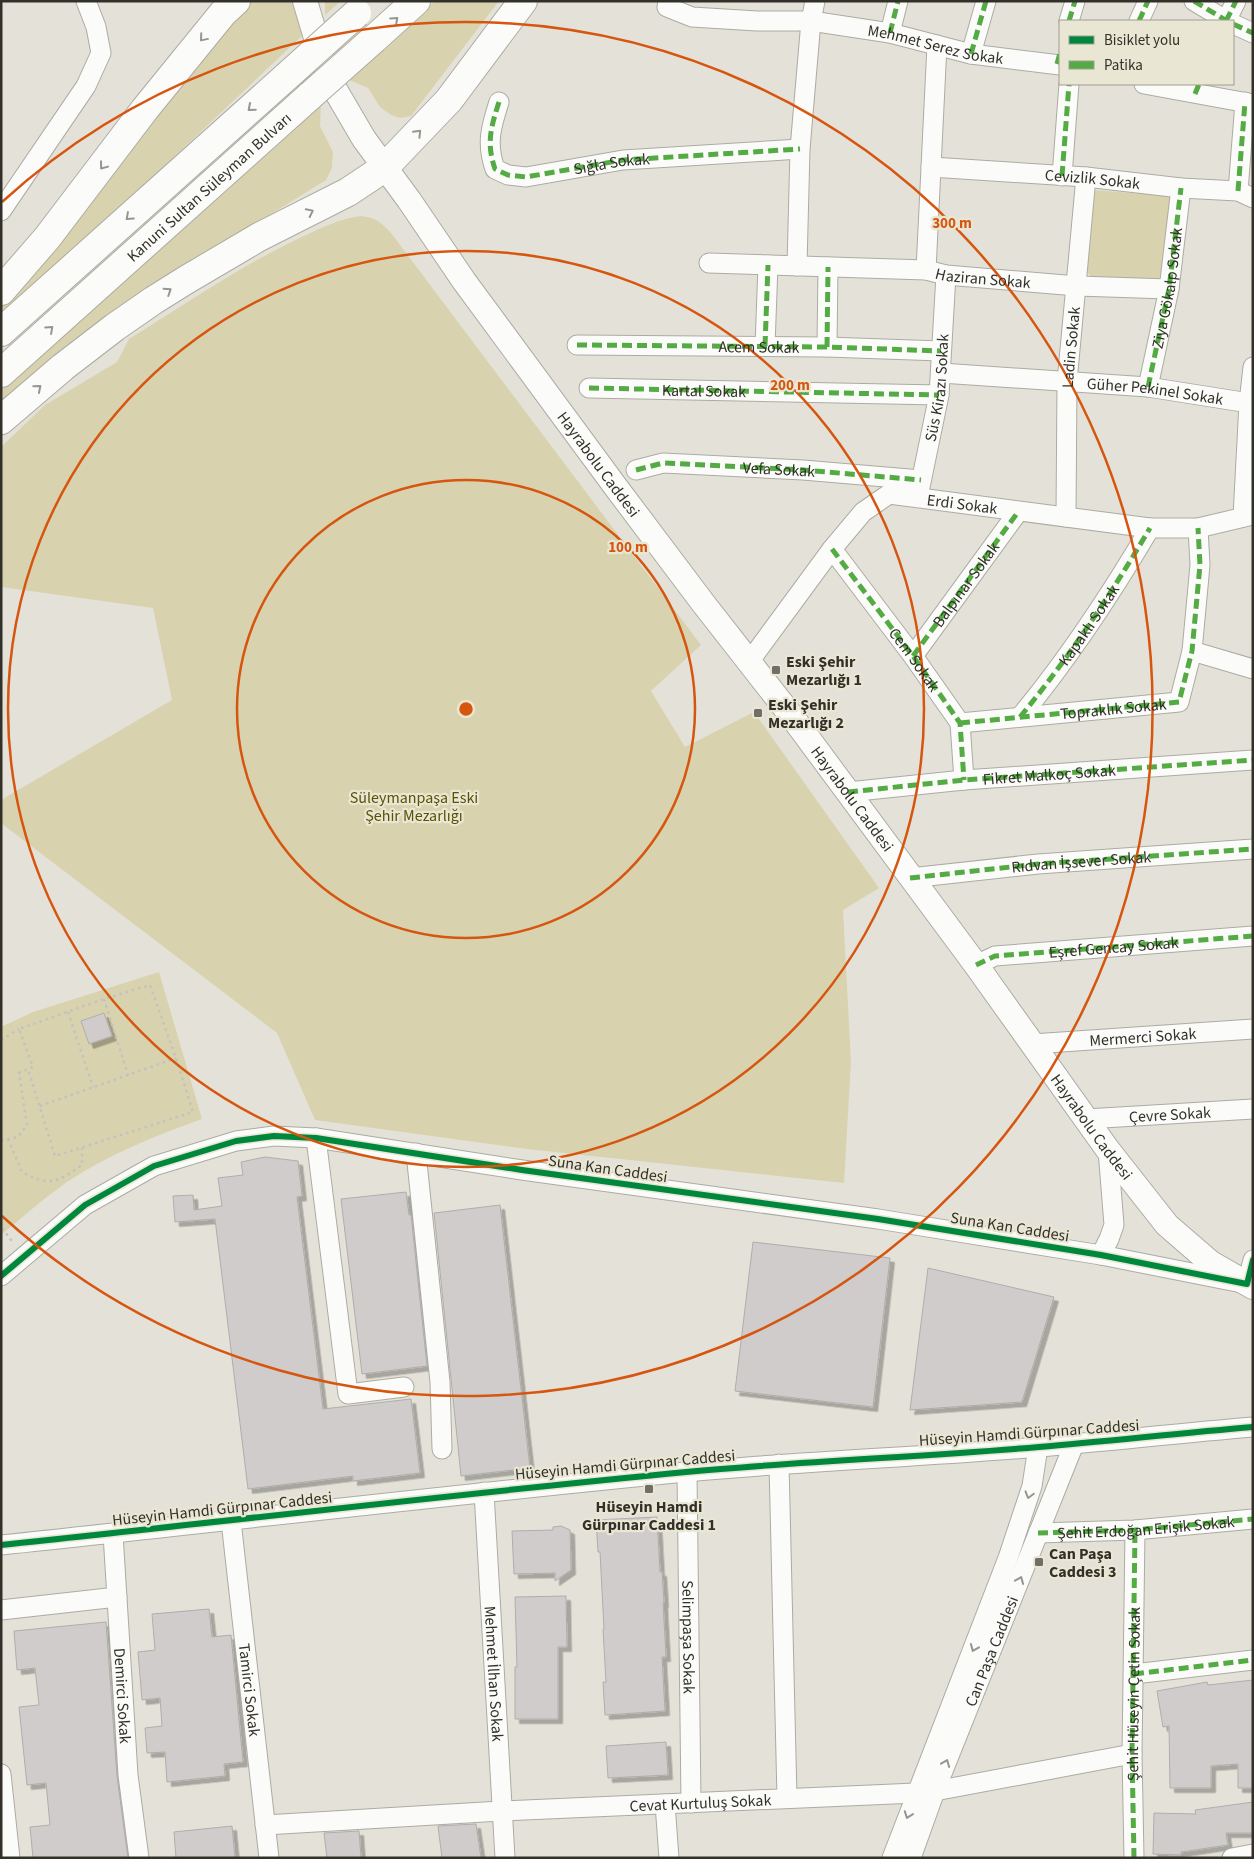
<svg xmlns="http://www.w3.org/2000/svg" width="1254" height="1859" font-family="'Source Sans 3',sans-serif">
<defs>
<filter id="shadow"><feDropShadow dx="4.5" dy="4.5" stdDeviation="0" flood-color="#0004"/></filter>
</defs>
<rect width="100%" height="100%" fill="#e4e2d8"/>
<path fill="#d9d2ae" d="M252 1H289L292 3 304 34 155 175 58 263 1 316V304L236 15Z
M325 1H341L325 15Z
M435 1H499L411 116 400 118 391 115 380 107 368 88 349 80Z
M321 104 320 126 333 152 332 168 326 180 215 249 1 407V390Z
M1092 190 1175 196 1159 281 1093 279 1087 272Z
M362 216C376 218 382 223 391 233L701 645 651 691 685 747 754 712 879 888 843 910 851 1062 844 1183 527 1149 315 1120 277 1033 1 823V800L172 700 153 608 1 587V447L45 405 117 362 129 339C186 304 243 264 304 236 323 227 341 218 362 216Z
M159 972 202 1119C155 1136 109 1154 67 1182 44 1198 23 1217 1 1235V1027L33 1012Z"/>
<path fill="#cfcccb" stroke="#b0adac" filter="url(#shadow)" d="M104 1013 112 1036 89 1044 81 1021Z
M265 1157 298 1161 302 1196 297 1197 323 1409 411 1399 420 1473 353 1481V1476L248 1489 215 1219 175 1222 173 1196 193 1195 194 1210 222 1206 218 1178 243 1175 241 1162Z
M406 1192 409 1215H411L427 1366 362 1374 341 1199Z
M500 1205 530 1468 461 1476 434 1213Z
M753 1242 890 1258 873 1407 735 1391Z
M928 1268 1054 1297 1022 1402 910 1410Z
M657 1517 660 1572H662L664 1603H663L666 1657H662L665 1711 605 1715 603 1682H606L603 1629H604L600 1552H598L596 1520Z
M561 1526 570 1530 571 1570 555 1581V1573L514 1574 512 1531 553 1530V1527Z
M566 1596 567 1647H558V1719H515V1667H517L515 1597Z
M209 1609 212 1637 231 1635 243 1762 224 1764 225 1776 167 1782 165 1752 147 1753 145 1728 162 1726 160 1698 142 1700 138 1652 155 1650 152 1614Z
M106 1622 117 1776 128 1858H33L30 1827 50 1825 46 1783 27 1785 19 1707 39 1705 35 1668 17 1670 14 1631Z
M1253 1680V1788H1238V1764L1211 1766V1788H1170L1169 1726 1163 1727 1157 1691 1207 1682 1208 1685Z
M666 1742 668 1775 608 1778 606 1746Z
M1253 1802V1833H1226L1228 1845 1181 1852V1855L1153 1854 1154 1813 1196 1814 1195 1810Z
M476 1824 481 1858H442L438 1826Z
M232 1826 235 1858H176L174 1832Z
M359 1831 361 1858H327L324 1833Z"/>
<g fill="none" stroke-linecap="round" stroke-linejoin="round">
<g stroke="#acaba3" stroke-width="21">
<g id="minor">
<path id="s1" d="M668 1 667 7 692 17 757 21H811L890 33 971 54 1060 65"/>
<path d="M1194 1 1227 21"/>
<path d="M1069 21 1075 1"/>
<path d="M1139 21 1148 1"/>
<path d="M1226 21 1236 1"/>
<path d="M1233 24 1253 33"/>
<path d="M890 33 898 1"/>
<path d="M971 54 986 1"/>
<path d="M1144 84 1253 104"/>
<path d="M499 102C491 127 486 143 495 169L508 175 526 177 623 160 800 149"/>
<path id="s2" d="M931 167 1086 177 1181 188 1238 191 1253 198"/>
<path d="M1062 176 1069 84"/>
<path d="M1238 191 1245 102"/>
<path d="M1 211 86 86 101 53 96 27 86 1"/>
<path id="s3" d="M709 263 926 270 946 275 1077 286 1169 289"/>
<path d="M797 266 800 149 811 21 815 1"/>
<path d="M926 270 937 45"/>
<path id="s4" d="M577 345 827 347 941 351"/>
<path d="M765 346 768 265"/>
<path d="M827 347 828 267"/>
<path id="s5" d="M941 373 1148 387 1249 403"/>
<path d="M1148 387 1169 289 1181 188"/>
<path id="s6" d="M589 388 939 395"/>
<path d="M636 470 663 463 803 470 921 480"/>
<path id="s7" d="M919 492 939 395 946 275"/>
<path id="s8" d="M1066 517 1067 382 1086 177"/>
<path d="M1243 517 1249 403 1253 367"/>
<path d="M832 549 913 656 960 723 964 780"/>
<path d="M1192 651 1253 669"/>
<path d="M913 656 1018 512"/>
<path id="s9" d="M749 662 832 549 863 512 889 494 1150 528H1198L1253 515"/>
<path d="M1020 717C1069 658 1111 594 1150 528"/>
<path id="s10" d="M960 723 1179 702 1192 651 1200 565 1198 528"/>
<path d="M848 792 964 780 1253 760"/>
<path d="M910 878 1038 864 1253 849"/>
<path d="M976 965 995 956 1253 936"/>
<path id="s11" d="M1032 1044 1253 1029"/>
<path id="s12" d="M1086 1119 1253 1109"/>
<path d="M316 1138 348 1394 404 1387"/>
<path d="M416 1153 440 1382 442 1449"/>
<path d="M1101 1255 1109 1239 1114 1225 1108 1150"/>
<path d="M1 1276 85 1205 154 1166 236 1141 274 1136 316 1138 522 1170 878 1219 1101 1255 1247 1284 1253 1260"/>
<path d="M779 1464 787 1798"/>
<path id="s13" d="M687 1472 691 1803"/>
<path id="s14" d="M484 1492 505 1858"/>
<path id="s15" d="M231 1521 269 1858"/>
<path d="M1038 1533 1135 1530 1253 1519"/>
<path id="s16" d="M113 1534 128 1775 139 1858"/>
<path d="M1 1545C230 1521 457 1494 686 1472 803 1461 921 1457 1039 1447 1110 1441 1181 1433 1253 1427"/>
<path d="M1 1610 117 1597"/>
<path d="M1134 1674 1253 1660"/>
<path d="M1 1774 10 1858"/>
<path d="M665 1804 669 1858"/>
<path id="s17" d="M265 1825 501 1811 916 1793 935 1791 1132 1754"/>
<path d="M892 1858 1008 1558 1032 1486 1038 1447"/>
<path id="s18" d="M911 1858 935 1791 1074 1444"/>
<path id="s19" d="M1134 1858 1132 1754 1135 1530"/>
<path d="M1232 1858 1253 1854"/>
</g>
</g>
<g stroke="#acaba3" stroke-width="26">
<g id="major">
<path id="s20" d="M305 1 322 58 333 86 364 139 409 200 464 281 615 486 703 603 793 718 976 965 1108 1150 1167 1225 1211 1263 1253 1287"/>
</g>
</g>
<g stroke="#acaba3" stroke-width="30">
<g id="highway">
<path d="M374 39 416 1"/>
<path d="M1 291 47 238 145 109 223 13 236 1"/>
<path d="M1 332 287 76"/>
<path id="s21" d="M1 373 311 95"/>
<path d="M1 420 63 367 115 327 154 300 186 280 259 237 348 192 384 168 449 100 523 1"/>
</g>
</g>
<path stroke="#c3c2bf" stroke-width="2.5" stroke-dasharray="2.5 4" stroke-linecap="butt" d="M104 999 128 1075
M68 1012 93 1087
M1 1040 19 1029
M40 1106 176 1058
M8 1139 22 1172C50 1187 58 1182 82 1165V1148
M1 1141 18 1137 27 1125 19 1073 33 1067 19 1029 104 999 150 985 176 1058 193 1112 55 1156 28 1069
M1 1222 2 1228 14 1244"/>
<use href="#minor" stroke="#fbfbf9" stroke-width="19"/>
<use href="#major" stroke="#fbfbf9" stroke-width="24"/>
<use href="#highway" stroke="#fbfbf9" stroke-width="28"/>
<g stroke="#acaba3" stroke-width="30" stroke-linecap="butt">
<path id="highway-bridge" d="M287 76 357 13
M311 95 374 39"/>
</g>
<use href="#highway-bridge" stroke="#fbfbf9" stroke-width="28"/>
<g stroke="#54ab44" stroke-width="5" stroke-dasharray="10 5" stroke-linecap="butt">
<path d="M1194 1 1227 21"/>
<path d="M1069 21 1075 1"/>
<path d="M1139 21 1148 1"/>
<path d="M1226 21 1236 1"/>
<path d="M1233 24 1253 33"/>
<path d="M890 33 898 1"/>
<path d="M971 54 986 1"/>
<path d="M1057 64 1060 53"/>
<path d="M1195 94 1199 84"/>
<path id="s22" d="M499 102C491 127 486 143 495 169L508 175 526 177 623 160 800 149"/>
<path d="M1062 176 1069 84"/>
<path d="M1238 191 1245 102"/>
<path d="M577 345 827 347 941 351"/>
<path d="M765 346 768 265"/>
<path d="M827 347 828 267"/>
<path id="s23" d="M1148 387 1169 289 1181 188"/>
<path d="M589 388 939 395"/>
<path id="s24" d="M636 470 663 463 803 470 921 480"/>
<path id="s25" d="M832 549 913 656 960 723 964 780"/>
<path id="s26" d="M913 656 1018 512"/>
<path id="s27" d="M1020 717C1069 658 1111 594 1150 528"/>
<path d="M960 723 1179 702 1192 651 1200 565 1198 528"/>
<path id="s28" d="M848 792 964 780 1253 760"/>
<path id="s29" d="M910 878 1038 864 1253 849"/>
<path id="s30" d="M976 965 995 956 1253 936"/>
<path id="s31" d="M1038 1533 1135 1530 1253 1519"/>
<path d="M1134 1674 1253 1660"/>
<path d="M1234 1857V1858"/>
<path d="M1134 1858 1132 1754 1135 1530"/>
</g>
<g stroke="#e9e6d3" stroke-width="9">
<path id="cycleway" d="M1 1276 85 1205 154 1166 236 1141 274 1136 316 1138 522 1170 878 1219 1101 1255 1247 1284 1253 1260
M1 1545C230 1521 457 1494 686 1472 803 1461 921 1457 1039 1447 1110 1441 1181 1433 1253 1427"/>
</g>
<use href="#cycleway" stroke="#00873e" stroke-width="6"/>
</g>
<defs><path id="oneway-chevron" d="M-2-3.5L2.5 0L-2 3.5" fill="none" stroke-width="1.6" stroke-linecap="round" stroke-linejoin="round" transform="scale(1.25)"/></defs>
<g stroke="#969691">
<use href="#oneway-chevron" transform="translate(395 20) rotate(-42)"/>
<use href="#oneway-chevron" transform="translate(203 38) rotate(130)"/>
<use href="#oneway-chevron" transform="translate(251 108) rotate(139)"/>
<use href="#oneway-chevron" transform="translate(418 133) rotate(-46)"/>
<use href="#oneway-chevron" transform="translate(103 166) rotate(127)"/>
<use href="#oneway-chevron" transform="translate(310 212) rotate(-26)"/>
<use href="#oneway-chevron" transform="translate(129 217) rotate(138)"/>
<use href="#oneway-chevron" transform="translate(168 291) rotate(-33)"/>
<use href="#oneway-chevron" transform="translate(50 329) rotate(-42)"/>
<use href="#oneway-chevron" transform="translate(38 388) rotate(-40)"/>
<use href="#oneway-chevron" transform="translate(1029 1495) rotate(106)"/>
<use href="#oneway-chevron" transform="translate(1020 1580) rotate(-68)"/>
<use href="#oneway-chevron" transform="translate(974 1648) rotate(112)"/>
<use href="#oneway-chevron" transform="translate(946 1763) rotate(-68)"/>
<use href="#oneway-chevron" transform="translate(908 1815) rotate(110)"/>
</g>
<g fill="none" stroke="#d6550f" stroke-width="2.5">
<circle cx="466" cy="709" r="229"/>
<circle cx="466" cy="709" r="458"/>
<path d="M2 202A687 687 0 1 1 2 1216"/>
</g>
<g fill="#706e66" stroke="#e9e6d3" stroke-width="2">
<rect x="771" y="665" width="10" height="10" rx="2.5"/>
<rect x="753" y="708" width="10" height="10" rx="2.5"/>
<rect x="644" y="1484" width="10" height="10" rx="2.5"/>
<rect x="1034" y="1557" width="10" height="10" rx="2.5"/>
</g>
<g text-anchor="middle" stroke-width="4.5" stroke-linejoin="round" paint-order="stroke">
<g font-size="16" fill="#323029" stroke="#e9e6d3">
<text dy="6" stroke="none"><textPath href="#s1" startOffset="279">Mehmet Serez Sokak</textPath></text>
<text dy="6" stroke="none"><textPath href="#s22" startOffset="188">Sığla Sokak</textPath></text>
<text dy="6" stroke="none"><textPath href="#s2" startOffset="162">Cevizlik Sokak</textPath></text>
<text dy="6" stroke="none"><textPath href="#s21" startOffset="279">Kanuni Sultan Süleyman Bulvarı</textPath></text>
<text dy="6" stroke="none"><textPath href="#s3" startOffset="275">Haziran Sokak</textPath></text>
<text dy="6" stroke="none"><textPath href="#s23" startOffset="101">Ziya Gökalp Sokak</textPath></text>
<text dy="6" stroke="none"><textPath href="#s4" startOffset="182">Acem Sokak</textPath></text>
<text dy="6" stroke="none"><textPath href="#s8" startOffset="170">Ladin Sokak</textPath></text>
<text dy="6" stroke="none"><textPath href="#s7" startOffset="106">Süs Kirazı Sokak</textPath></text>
<text dy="6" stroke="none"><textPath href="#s6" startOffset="115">Kartal Sokak</textPath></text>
<text dy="6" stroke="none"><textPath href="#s5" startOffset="215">Güher Pekinel Sokak</textPath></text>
<text dy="6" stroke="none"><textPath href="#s20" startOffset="552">Hayrabolu Caddesi</textPath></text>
<text dy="6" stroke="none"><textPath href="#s24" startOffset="144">Vefa Sokak</textPath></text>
<text dy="6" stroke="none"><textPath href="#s9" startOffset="294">Erdi Sokak</textPath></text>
<text dy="6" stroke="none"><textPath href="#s26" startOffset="89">Balpınar Sokak</textPath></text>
<text dy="6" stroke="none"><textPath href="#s27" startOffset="115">Kapaklı Sokak</textPath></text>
<text dy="6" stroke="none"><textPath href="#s25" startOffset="138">Cem Sokak</textPath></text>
<text dy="6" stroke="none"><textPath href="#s10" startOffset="154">Topraklık Sokak</textPath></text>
<text dy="6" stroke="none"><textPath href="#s28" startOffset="202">Fikret Malkoç Sokak</textPath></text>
<text dy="6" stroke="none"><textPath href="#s20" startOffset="972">Hayrabolu Caddesi</textPath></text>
<text dy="6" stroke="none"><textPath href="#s29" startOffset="172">Rıdvan İşsever Sokak</textPath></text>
<text dy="6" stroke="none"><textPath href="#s30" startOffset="140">Eşref Gencay Sokak</textPath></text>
<text dy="6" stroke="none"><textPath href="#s11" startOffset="111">Mermerci Sokak</textPath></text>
<text dy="6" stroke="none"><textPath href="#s12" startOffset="84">Çevre Sokak</textPath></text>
<text dy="6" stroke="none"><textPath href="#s20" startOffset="1378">Hayrabolu Caddesi</textPath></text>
<text transform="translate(608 1168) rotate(8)" y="6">Suna Kan Caddesi</text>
<text transform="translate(1010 1226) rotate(9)" y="6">Suna Kan Caddesi</text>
<text transform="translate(1029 1432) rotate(-4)" y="6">Hüseyin Hamdi Gürpınar Caddesi</text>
<text transform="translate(625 1464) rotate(-5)" y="6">Hüseyin Hamdi Gürpınar Caddesi</text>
<text transform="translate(222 1508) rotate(-6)" y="6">Hüseyin Hamdi Gürpınar Caddesi</text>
<text dy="6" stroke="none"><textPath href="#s31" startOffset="108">Şehit Erdoğan Erişik Sokak</textPath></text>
<text dy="6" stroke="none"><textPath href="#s13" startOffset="165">Selimpaşa Sokak</textPath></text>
<text dy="6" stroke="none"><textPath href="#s18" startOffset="222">Can Paşa Caddesi</textPath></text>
<text dy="6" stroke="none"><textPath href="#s14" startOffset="182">Mehmet İlhan Sokak</textPath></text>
<text dy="6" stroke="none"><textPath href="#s15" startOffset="170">Tamirci Sokak</textPath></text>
<text dy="6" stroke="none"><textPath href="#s19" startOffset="164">Şehit Hüseyin Çetin Sokak</textPath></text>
<text dy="6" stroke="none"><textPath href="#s16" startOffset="162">Demirci Sokak</textPath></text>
<text dy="6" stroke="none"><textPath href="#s17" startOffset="436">Cevat Kurtuluş Sokak</textPath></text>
</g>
<g font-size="16" font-weight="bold" fill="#323029" stroke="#e9e6d3" text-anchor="start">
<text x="786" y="667">Eski Şehir<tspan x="786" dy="18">Mezarlığı 1</tspan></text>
<text x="768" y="710">Eski Şehir<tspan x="768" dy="18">Mezarlığı 2</tspan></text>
<text x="649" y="1512" text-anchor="middle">Hüseyin Hamdi<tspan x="649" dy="18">Gürpınar Caddesi 1</tspan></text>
<text x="1049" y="1559">Can Paşa<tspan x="1049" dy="18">Caddesi 3</tspan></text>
</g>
<g font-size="16" fill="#5d5103" stroke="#e9e6d3">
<text x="414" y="803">Süleymanpaşa Eski<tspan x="414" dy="18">Şehir Mezarlığı</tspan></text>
</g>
</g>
<circle cx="466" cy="709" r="8" fill="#d6550f" stroke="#e9e6d3" stroke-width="2.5"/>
<g font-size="15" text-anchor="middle" font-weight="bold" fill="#d6550f" stroke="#e9e6d3" stroke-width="4.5" stroke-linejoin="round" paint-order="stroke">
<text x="952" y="228">300 m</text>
<text x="790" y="390">200 m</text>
<text x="628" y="552">100 m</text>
</g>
<rect width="1254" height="1859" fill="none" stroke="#323029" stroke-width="5"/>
<rect x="1059" y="20" width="175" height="65" fill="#e9e6d3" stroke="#a09d8f"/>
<rect x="1069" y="36" width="25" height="8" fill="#00873e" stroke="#a09d8f"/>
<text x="1104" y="45" font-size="15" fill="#323029">Bisiklet yolu</text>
<rect x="1069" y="61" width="25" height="8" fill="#54ab44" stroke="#a09d8f"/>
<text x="1104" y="70" font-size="15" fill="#323029">Patika</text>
</svg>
